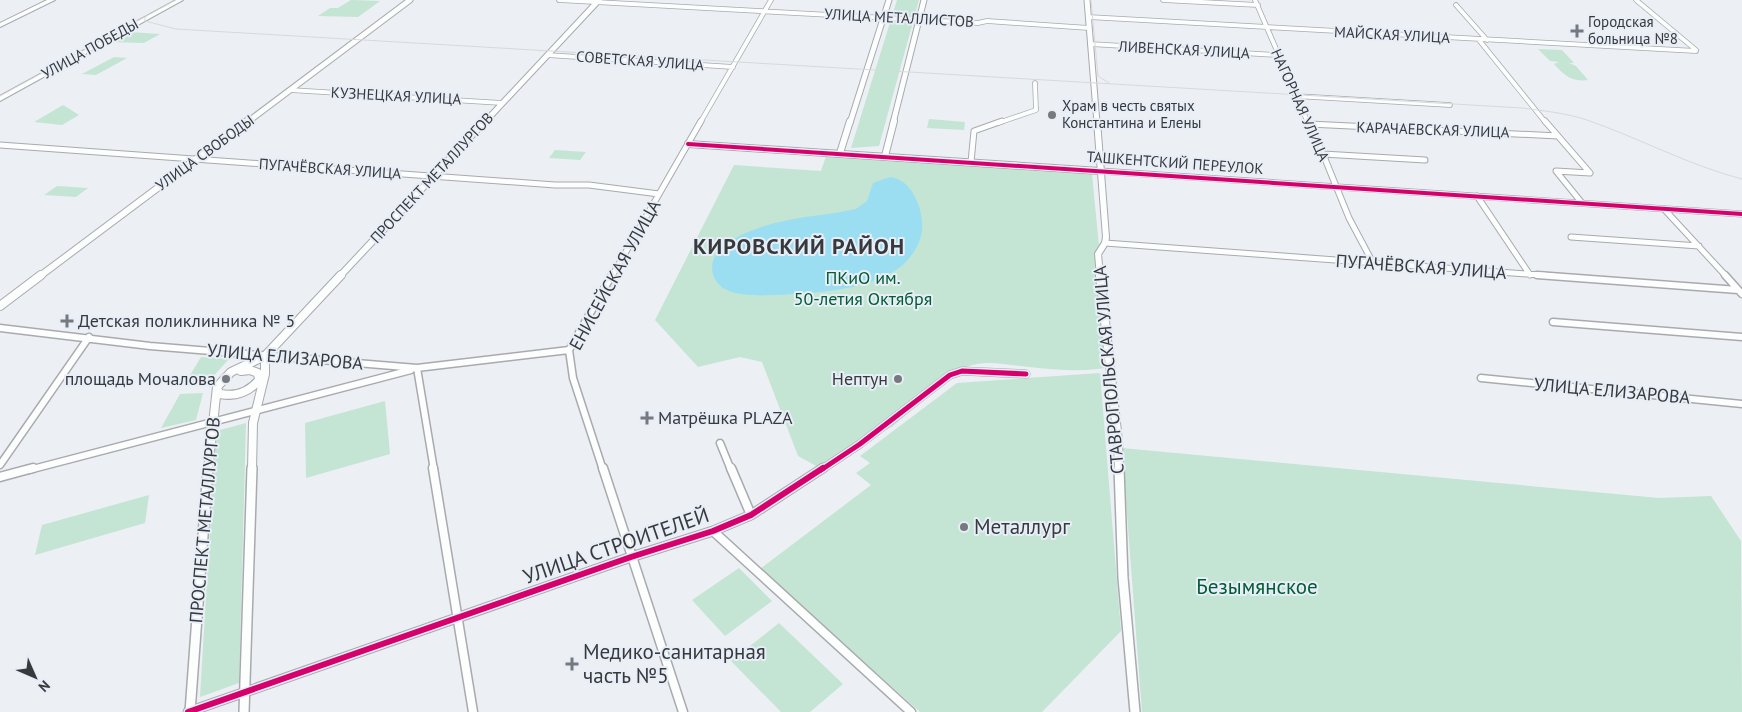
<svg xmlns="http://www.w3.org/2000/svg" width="1742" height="712" font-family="'PT Sans',sans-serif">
<rect width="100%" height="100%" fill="#eceff4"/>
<path fill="#c4e5d3" d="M351 0 380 1 358 17 318 16 330 8H338Z
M897 0H919L879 146 851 148Z
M129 32 160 34 144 43 110 42Z
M1538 49 1562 50 1574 63H1569L1576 66 1588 80C1571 82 1565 76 1554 64L1559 62 1550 61Z
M114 57 127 58 96 75 82 74Z
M63 105 79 115 62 125 34 122Z
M929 119 965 122 964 130 927 128Z
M555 150 586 152 580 160 549 158Z
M827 153 1092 174 1104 298 1114 366C1087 373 1058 370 1029 367 1004 365 982 357 958 371L893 426 820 468 798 456 762 362 740 357 698 367 655 320 734 165 821 171Z
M57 186 88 188 76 197 44 195Z
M201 357 229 359 207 383 184 385Z
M1100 373 1121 631 1042 712H920L760 569 871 485 856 473 870 463 860 456 957 383Z
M203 393 196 420 161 428 180 394Z
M385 401 390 454 306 478 305 423Z
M246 423 239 683 200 697 216 431Z
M1122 448 1659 498 1711 496 1741 541 1742 712H1142Z
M149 495 145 523 35 555 42 525Z
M739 568 772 601 725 636 692 600Z
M779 623 843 684 810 712H781L731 661Z"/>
<path fill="#9bdef2" d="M890 177C912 179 924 210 922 230 921 244 910 260 899 268 871 288 828 292 794 294 776 295 743 298 727 290 721 288 717 283 714 277 704 251 736 236 756 229 786 217 824 216 856 209L867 201 873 183Z"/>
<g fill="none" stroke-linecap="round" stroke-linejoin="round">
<g stroke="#a8aaae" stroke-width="5.5">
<path id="minor-far3" d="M559 0 978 23 987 21 1089 28
M1163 0 1258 5
M1255 0 1308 123
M1636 0 1696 50
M1456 5 1487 40
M1088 17 1696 51
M1479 40 1546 123
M1090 44 1278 55
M547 55 733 67
M290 90 502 103
M1295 96 1450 105
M700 123 771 0
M998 123 1036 110 1035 83"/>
</g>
<g stroke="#a8aaae" stroke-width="7">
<path id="minor-far2" d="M1307 121 1323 154 1349 218 1373 263
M1545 121 1590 173 1556 171 1582 203
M1309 124 1558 136
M0 145 555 185H589L659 194
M1323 154 1425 160
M971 162 974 131 1002 121
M1100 171 1742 214
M1477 196 1530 275
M1664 209 1726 276
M1571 237 1699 246
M1105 243 1554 276
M612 276 701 121"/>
</g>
<g stroke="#a8aaae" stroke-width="9">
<path id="minor-far1" d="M1537 275 1738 290
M1725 275 1742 294
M1553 322 1742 337
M0 328 150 346 417 368 569 350
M417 368 434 470
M1481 378 1742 404
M720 443 731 470
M0 465 89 337
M29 470 411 370
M603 470 573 378 569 350 612 275
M821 470 860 444 950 375 962 371 1026 374"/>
</g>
<g stroke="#a8aaae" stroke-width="11">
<path id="minor" d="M433 468 473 712
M603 468 683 712
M731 468 751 515
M0 477 33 468
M713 531 911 712
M188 712 631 557 713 531 751 515 823 468"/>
</g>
<g stroke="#a8aaae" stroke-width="7">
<path id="tertiary-far3" d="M1087 0 1097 123
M246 123 410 0
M484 123 599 0
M850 123 889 0
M893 123 924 0"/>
</g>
<g stroke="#a8aaae" stroke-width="8">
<path id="tertiary-far2" d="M1097 121 1106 237 1105 243 1098 254 1100 276
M688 144 1100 171
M840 153 850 121
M885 156 894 121
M40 276 247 121
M340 276 485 121"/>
</g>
<g stroke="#a8aaae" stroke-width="10">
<path id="tertiary-far1" d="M1100 275 1118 441 1119 470
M0 306 41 275
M217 389 220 394C236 397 249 392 259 380L258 373 250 370 241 371
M208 470 217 387 231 372 265 356 341 275
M252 470 253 423 265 374V356"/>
</g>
<g stroke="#a8aaae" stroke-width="12">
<path id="tertiary" d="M1119 468 1123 578 1135 712
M190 712 208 468
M244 712 252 468"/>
</g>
<g stroke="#a8aaae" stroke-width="2">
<path id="primary" d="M47 0H55L0 27V23Z
M176 0H183L0 101V96Z"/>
</g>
<use href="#minor-far3" stroke="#fcfdfd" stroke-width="4"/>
<use href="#minor-far2" stroke="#fcfdfd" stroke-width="5"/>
<use href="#minor-far1" stroke="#fcfdfd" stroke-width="6"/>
<use href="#minor" stroke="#fcfdfd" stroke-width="8"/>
<use href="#tertiary-far3" stroke="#fcfdfd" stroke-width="5"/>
<use href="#tertiary-far2" stroke="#fcfdfd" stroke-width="6"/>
<use href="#tertiary-far1" stroke="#fcfdfd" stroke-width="8"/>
<use href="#tertiary" stroke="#fcfdfd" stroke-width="9"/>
<use href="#primary" fill="#fcfdfd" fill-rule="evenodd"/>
<path stroke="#d8d9da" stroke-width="1" d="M1091 0 1098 76 1109 83
M148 15 145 17V21L176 29 1522 108C1544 111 1566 113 1587 120 1639 138 1688 165 1742 179
M0 96 176 0"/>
<g stroke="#e8eef7" stroke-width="6">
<path id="cycleway-far2" d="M688 144 1742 214"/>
</g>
<g stroke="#e8eef7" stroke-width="8">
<path id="cycleway-far1" d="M821 470 860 444 950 375 962 371 1026 374"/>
</g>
<g stroke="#e8eef7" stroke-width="9">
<path id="cycleway" d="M188 712 631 557 713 531 751 515 823 468"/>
</g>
<use href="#cycleway-far2" stroke="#d6006c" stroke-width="4"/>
<use href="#cycleway-far1" stroke="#d6006c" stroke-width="5"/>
<use href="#cycleway" stroke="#d6006c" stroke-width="6"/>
</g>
<g fill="#76797d" stroke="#e8eef7" stroke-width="2">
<path d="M1574.5 23.5h5v5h5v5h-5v5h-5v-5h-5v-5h5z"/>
<circle cx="1052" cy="115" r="5"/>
<path d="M64.5 313.5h5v5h5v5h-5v5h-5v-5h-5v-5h5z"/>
<circle cx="226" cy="379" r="5"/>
<circle cx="898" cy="379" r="5"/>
<path d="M644.5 410.5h5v5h5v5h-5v5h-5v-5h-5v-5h5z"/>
<circle cx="964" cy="527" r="5"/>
<path d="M569.5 656.5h5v5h5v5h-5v5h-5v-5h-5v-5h5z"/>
</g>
<g text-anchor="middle" stroke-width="4" stroke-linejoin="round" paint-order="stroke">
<g font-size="15" fill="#373a3d" stroke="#e8eef7">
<text transform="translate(899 18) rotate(3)" y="5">УЛИЦА МЕТАЛЛИСТОВ</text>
<text transform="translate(1392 35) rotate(3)" y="5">МАЙСКАЯ УЛИЦА</text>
<text transform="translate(90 49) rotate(-29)" y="5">УЛИЦА ПОБЕДЫ</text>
<text transform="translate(1184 50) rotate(3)" y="5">ЛИВЕНСКАЯ УЛИЦА</text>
<text transform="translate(640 61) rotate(4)" y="5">СОВЕТСКАЯ УЛИЦА</text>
<text transform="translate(396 96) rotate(3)" y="5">КУЗНЕЦКАЯ УЛИЦА</text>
<text transform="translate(1300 105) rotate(66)" y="5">НАГОРНАЯ УЛИЦА</text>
<text transform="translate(1433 130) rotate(2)" y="5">КАРАЧАЕВСКАЯ УЛИЦА</text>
<text transform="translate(205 153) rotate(-36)" y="5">УЛИЦА СВОБОДЫ</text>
<text transform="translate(1175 163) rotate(4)" y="5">ТАШКЕНТСКИЙ ПЕРЕУЛОК</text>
<text transform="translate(330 169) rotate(4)" y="5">ПУГАЧЁВСКАЯ УЛИЦА</text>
<text transform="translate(432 178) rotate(-47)" y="5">ПРОСПЕКТ МЕТАЛЛУРГОВ</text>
</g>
<g font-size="15" fill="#373a3d" stroke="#e8eef7" text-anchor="start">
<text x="1588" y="27">Городская<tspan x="1588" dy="17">больница №8</tspan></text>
<text x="1062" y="111">Храм в честь святых<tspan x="1062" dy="17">Константина и Елены</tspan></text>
</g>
<g font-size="18" fill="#373a3d" stroke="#e8eef7">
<text transform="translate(1421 267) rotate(4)" y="6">ПУГАЧЁВСКАЯ УЛИЦА</text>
<text transform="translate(615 275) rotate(-61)" y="6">ЕНИСЕЙСКАЯ УЛИЦА</text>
<text transform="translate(285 357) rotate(5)" y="6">УЛИЦА ЕЛИЗАРОВА</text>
<text transform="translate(1109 370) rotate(-95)" y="6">СТАВРОПОЛЬСКАЯ УЛИЦА</text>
<text transform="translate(1612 391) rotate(5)" y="6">УЛИЦА ЕЛИЗАРОВА</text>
<text transform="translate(205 520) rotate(-85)" y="6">ПРОСПЕКТ МЕТАЛЛУРГОВ</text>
</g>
<g font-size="18" fill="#015c34" stroke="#e8eef7">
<text x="863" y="284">ПКиО им.<tspan x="863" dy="21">50-летия Октября</tspan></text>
</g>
<g font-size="18" fill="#373a3d" stroke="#e8eef7" text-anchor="start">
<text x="78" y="327">Детская поликлинника № 5</text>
<text x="216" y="385" text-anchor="end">площадь Мочалова</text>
<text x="888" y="385" text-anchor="end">Нептун</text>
<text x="658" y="424">Матрёшка PLAZA</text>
</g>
<g font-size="21" fill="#373a3d" stroke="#e8eef7" text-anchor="start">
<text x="974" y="534">Металлург</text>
<text x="583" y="659">Медико-санитарная<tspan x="583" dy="24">часть №5</tspan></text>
</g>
<g font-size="21" fill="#373a3d" stroke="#e8eef7">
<text transform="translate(616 546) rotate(-19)" y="7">УЛИЦА СТРОИТЕЛЕЙ</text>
</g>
<g font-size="21" fill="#015c34" stroke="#e8eef7">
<text x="1257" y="594">Безымянское</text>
</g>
<g font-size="22" font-weight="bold" letter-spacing="1" fill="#373a3d" stroke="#e8eef7">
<text x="799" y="254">КИРОВСКИЙ РАЙОН</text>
</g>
</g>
<g transform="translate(35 677) rotate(135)" stroke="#e8eef7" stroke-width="4" paint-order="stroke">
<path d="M0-4L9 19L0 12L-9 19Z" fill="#373a3d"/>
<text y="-8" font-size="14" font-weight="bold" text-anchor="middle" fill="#373a3d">N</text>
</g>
</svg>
